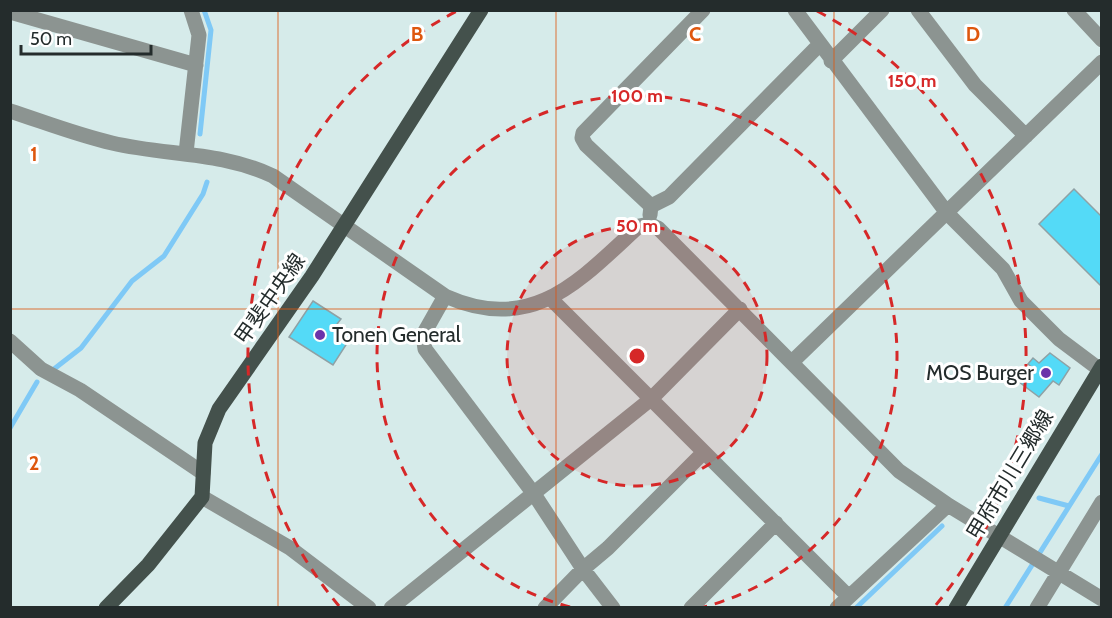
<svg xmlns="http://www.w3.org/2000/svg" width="1112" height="618" font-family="Cabin,'Noto Sans JP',sans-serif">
<rect width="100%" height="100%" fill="#d6ebea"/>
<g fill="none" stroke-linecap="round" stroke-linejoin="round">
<path stroke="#7fc9f6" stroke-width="5" d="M200 134 211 30 204 10
M54 369 81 348 132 281 164 256 203 194 207 182
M10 428 37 382
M1039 498 1069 506
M856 608 942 526
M1005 608 1102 454"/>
</g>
<path fill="#54daf7" stroke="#8fa1a5" stroke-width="1.5" d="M1074 189 1102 217V287L1039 224Z
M313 301 341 319 337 324 353 334 333 365 289 337Z
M1050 353 1070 368 1059 385 1053 381 1039 397 1019 382 1034 369 1028 364 1033 358 1039 363Z"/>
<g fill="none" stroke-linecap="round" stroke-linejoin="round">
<path stroke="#8c9491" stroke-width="15" d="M795 10 947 213 1003 269 1021 301 1059 339 1099 369
M918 10 975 85 1026 136
M1074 10 1102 40
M10 12 196 65
M831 61 882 10
M10 111C44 122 77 135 112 143 167 156 220 151 273 176L445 296C533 335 579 281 639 226L649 224 658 228 899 471 948 505 1102 599
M186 153 199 35 191 10
M651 206 586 145 582 138 583 133 703 10
M650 215 651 206 669 197 819 45
M445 296 423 335 425 349 534 494 583 569 613 608
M551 299 848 596
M10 341 41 369 80 390 203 473
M792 362 1102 62
M202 497 290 548 369 608
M391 608 651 399 740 309
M545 608 583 569 608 548 704 452
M691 608 776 523
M837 608 948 505
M1037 608 1102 502"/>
<path stroke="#44514c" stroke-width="15" d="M106 608 148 565 202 497 205 443 219 409 312 276 481 10
M956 608 1102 366"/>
</g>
<path fill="none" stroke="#de570e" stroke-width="1.5" stroke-opacity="0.55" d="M278 10V608M556 10V608M834 10V608M10 309H1102"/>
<circle cx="637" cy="356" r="130" fill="#d62828" fill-opacity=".12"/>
<g fill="none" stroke="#d62828" stroke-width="3" stroke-dasharray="10 8">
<circle cx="637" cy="356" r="130"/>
<path d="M570 607A260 260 0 1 1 704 607"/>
<path d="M339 606A389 389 0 0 1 457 11M817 11A389 389 0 0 1 935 606"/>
</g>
<g fill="#6b33aa" stroke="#fff" stroke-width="2">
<circle cx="320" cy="335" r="6"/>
<circle cx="1046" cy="373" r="6"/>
</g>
<g text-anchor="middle" stroke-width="6" stroke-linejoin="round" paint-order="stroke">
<g font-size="21" fill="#242c2c" stroke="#fff">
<text transform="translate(270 299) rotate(-55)" y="7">甲斐中央線</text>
<text transform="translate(1010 475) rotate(-59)" y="7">甲府市川三郷線</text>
</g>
<g font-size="21" fill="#242c2c" stroke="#fff" text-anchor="start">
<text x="332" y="342">Tonen General</text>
<text x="1034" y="380" text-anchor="end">MOS Burger</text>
</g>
</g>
<g font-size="20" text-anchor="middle" font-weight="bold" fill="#de570e" stroke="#fff" stroke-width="6" stroke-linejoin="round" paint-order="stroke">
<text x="417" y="41">B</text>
<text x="695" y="41">C</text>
<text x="973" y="41">D</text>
<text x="34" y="161">1</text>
<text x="34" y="470">2</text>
</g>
<circle cx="637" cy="356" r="9" fill="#d62828" stroke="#fff" stroke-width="3"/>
<g font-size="18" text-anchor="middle" font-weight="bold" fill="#d62828" stroke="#fff" stroke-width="6" stroke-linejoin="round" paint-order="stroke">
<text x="912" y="87">150 m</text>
<text x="637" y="102">100 m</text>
<text x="637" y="232">50 m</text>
</g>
<rect width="1112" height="618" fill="none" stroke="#242c2c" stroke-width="24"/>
<path d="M21 45v9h130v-9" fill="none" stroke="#242c2c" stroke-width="3"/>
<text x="30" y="45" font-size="18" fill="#242c2c" stroke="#ffffff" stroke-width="4.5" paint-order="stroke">50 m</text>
</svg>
